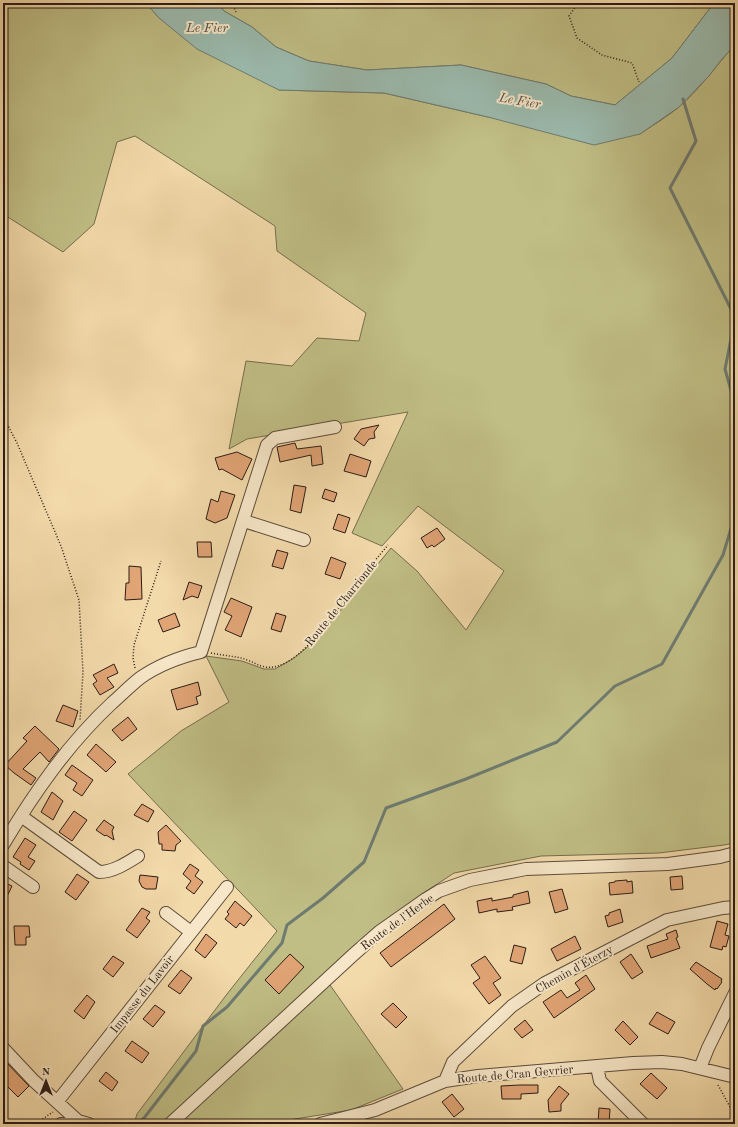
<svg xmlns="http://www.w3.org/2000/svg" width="738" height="1127" font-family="'Old Standard TT',serif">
<rect width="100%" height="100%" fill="#f3daaa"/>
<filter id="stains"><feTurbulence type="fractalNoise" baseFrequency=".005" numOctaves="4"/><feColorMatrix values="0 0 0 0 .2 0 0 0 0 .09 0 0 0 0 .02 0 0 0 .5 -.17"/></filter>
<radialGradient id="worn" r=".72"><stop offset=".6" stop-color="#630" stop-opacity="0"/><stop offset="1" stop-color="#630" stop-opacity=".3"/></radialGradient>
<path fill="#c0be85" stroke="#756d4e" d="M3 3H146L159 18 279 90 384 93 488 117 640 134C653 125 667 117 679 107 700 89 716 65 735 45V843L724 845 659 853 541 856 454 873 416 898 323 975 403 1089 351 1110 264 1124H134L137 1114 227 994 277 931 128 774 181 731 229 702 206 656 242 661 264 669H275L294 658 316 640 391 548 417 571 466 630 504 571 418 506 382 546 352 533 408 412 247 439 229 449 246 361 292 366 317 338 359 341 366 313 277 251 275 226 135 136 117 142 94 224 63 252 3 214Z
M217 3H714L672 58 615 105 571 96 546 84 461 65 367 70 309 61 276 47 252 27 224 11Z"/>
<path fill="#9bbaad" stroke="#6e7b71" d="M146 3H217L224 11 252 27 276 47 309 61 367 70 461 65 546 84 571 96 615 105 672 58 714 3H735V45L722 59 709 76 679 107 640 134 594 145 488 117 384 93 279 90 197 49 159 18Z"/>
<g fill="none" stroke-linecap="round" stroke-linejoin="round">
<path stroke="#6e7b71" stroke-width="3" d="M683 99 696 141 670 188 735 317
M735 319 725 369 735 405
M137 1124 144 1118 196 1051 203 1026 227 1007 282 943 287 925 323 898 364 862 386 808 466 779 557 742 615 686 662 664 723 555 735 515"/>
</g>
<path fill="#e1a475" stroke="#2a1c17" d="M379 425 374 432 375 438 369 439 364 446 354 439 361 429Z
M295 443 297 449 321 446 323 464 312 466 311 455 280 462 277 447Z
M237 452 252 459 242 480 222 469 219 470 215 458Z
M350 454 371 461 366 477 344 471Z
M294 485 306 487 301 513 290 510Z
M325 489 337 493 334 502 322 498Z
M221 491 235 495 227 518 215 523 206 519 211 499 218 502Z
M338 514 350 518 345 533 333 529Z
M437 528 445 539 434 547 432 545 427 548 421 538Z
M197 542H211L212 557H198Z
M277 550 288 553 283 569 272 566Z
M331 557 346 563 340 579 325 574Z
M129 566 141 567 142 599 125 600 126 583H129Z
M189 582 202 586 198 598 192 596 183 600Z
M231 598 252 607 241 637 225 630 232 616 224 612Z
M175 613 180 626 163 632 158 620Z
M276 613 286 616 281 632 271 629Z
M114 664 118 673 107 678 114 687 100 695 93 684 97 681 93 675Z
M198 682 201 695 196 697 198 704 177 710 171 690Z
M63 705 78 711 73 727 56 721Z
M128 717 137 729 122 741 112 730Z
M35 726 59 749 49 762 40 752 23 769 36 778 31 785 14 773 5 765 27 741 23 738Z
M96 744 116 762 106 772 87 755Z
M72 765 93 780 82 796 73 790 77 783 65 775Z
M52 792 63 801 53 820 41 812Z
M142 804 154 811 148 822 134 815Z
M74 811 87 820 72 841 59 832Z
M104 820 114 827 112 831 114 840 106 835 105 836 96 830Z
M166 825 181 841 176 845 175 851 162 850V844H159L158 832Z
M25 838 36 845 28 857 35 861 29 870 20 864 21 862 13 857Z
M190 864 199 870 195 876 203 882 194 894 186 888 191 881 183 874Z
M77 874 89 882 76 900 65 892Z
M140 875 158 877 156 889H146L142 887 139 881Z
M682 876 683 889 671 890 670 877Z
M627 880V882L632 881 633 893 610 895 609 883 615 882V881Z
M3 882 12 886 3 905Z
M562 889 568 909 555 913 549 892Z
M528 891 530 903 512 907 513 910 497 912V909L479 913 477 901 492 898V901L513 897V895Z
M235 901 252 916 244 926 240 923 236 928 225 919 229 914 227 912Z
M444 904 455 919 391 967 380 953Z
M142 908 150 912 146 918 150 921 137 938 126 930Z
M620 909 623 922 608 927 605 916 609 915V913Z
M717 921 728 924 725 935 729 936 726 947 723 946 722 950 710 947Z
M14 926H29L30 937H26V945H15Z
M676 930 678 937 676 938 680 948 651 958 647 946 668 939 666 934Z
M206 934 217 943 205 958 195 950Z
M575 936 581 949 557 961 551 949Z
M514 945 526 948 522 964 510 961Z
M290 954 304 967 279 994 265 980Z
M631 954 643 972 632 979 620 962Z
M113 956 124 963 113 977 103 969Z
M485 956 501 978 493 983 501 995 489 1004 473 983 480 978 471 965Z
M696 962 722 979 721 981 722 982 717 989 716 988 715 990 707 984 690 969Z
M181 970 192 978 180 994 168 986Z
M586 975 595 989 554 1018 543 1002 561 990 567 998 580 990 575 983Z
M87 995 95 1002 84 1019 74 1011Z
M393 1003 407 1017 396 1028 381 1014Z
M155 1005 165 1012 153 1027 143 1019Z
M657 1012 675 1022 668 1034 649 1024Z
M525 1020 533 1030 522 1038 514 1029Z
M623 1021 638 1037 630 1045 615 1030Z
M132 1041 149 1053 142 1063 125 1051Z
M3 1059 29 1086 18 1097 3 1082Z
M106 1072 118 1082 112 1091 99 1081Z
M651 1073 667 1088 657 1099 640 1084Z
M520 1085H538V1093L521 1094V1099H502L501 1086Z
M559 1086 569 1094 561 1104V1111L549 1112 548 1100Z
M452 1094 464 1109 454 1117 442 1102Z
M599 1108 610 1109 609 1124H598Z"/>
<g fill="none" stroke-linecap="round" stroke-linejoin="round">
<g stroke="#5c4c3c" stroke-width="14">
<path id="minor" d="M244 521 304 540
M21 816 99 872C113 872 127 863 138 856
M3 845C34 793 68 744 112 703 121 695 130 686 140 678 157 666 180 657 201 652L267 445 275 438 335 427
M3 866 33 887
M166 913 191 932
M3 1048 34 1081 78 1121
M597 1067 600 1081 643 1124
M700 1068 708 1048 735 993
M445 1081 453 1062 512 1006 545 983 667 920 723 908 735 907
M57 1102 227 887
M61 1124 78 1121 89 1124
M170 1124 353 955 379 932 426 899 439 891 470 880 526 869 668 864 720 857 735 853
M320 1124 375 1110 445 1081 478 1076 633 1063 662 1062 682 1064 735 1077"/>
</g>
<path stroke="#2a1c17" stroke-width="1.5" stroke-dasharray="1 2" stroke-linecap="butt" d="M232 3 236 12
M332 3 337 8 338 3
M578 3 569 16 577 38 602 55 632 63 639 82
M3 416 17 443 61 546 79 600 83 672 80 720
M211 653C221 655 231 656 241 658 251 660 261 669 273 667 305 663 341 603 360 578 369 567 379 556 388 545
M135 668 133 658 134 645 161 561
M718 1085 735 1116
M35 1124 53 1112"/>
<use href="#minor" stroke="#f7e7c8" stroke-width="12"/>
</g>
<g text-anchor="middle" stroke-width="4" stroke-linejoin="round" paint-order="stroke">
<g font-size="12" fill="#2a1c17" stroke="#f7e7c8">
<text transform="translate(341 603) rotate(-51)" y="4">Route de Charrionde</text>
<text transform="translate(397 922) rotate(-36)" y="4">Route de l'Herbe</text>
<text transform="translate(574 969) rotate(-29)" y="4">Chemin d'Éterzy</text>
<text transform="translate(142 994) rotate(-52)" y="4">Impasse du Lavoir</text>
<text transform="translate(515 1074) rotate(-5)" y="4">Route de Cran Gevrier</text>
</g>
<g font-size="13" font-style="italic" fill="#4c4b44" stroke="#f7e7c8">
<text x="207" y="32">Le Fier</text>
<text transform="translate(520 100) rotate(10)" y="5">Le Fier</text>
</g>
</g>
<rect width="738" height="1127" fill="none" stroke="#f3daaa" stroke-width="16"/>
<rect x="4" y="4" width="730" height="1119" fill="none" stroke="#2a1c17" stroke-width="2"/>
<rect x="8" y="8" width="722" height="1111" fill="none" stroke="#2a1c17"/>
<g transform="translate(46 1081)" stroke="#f7e7c8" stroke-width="3" paint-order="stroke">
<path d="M0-3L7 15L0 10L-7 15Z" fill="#2a1c17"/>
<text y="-6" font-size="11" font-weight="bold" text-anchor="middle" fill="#2a1c17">N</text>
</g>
<rect width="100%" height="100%" filter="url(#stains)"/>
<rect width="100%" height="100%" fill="url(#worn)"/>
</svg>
